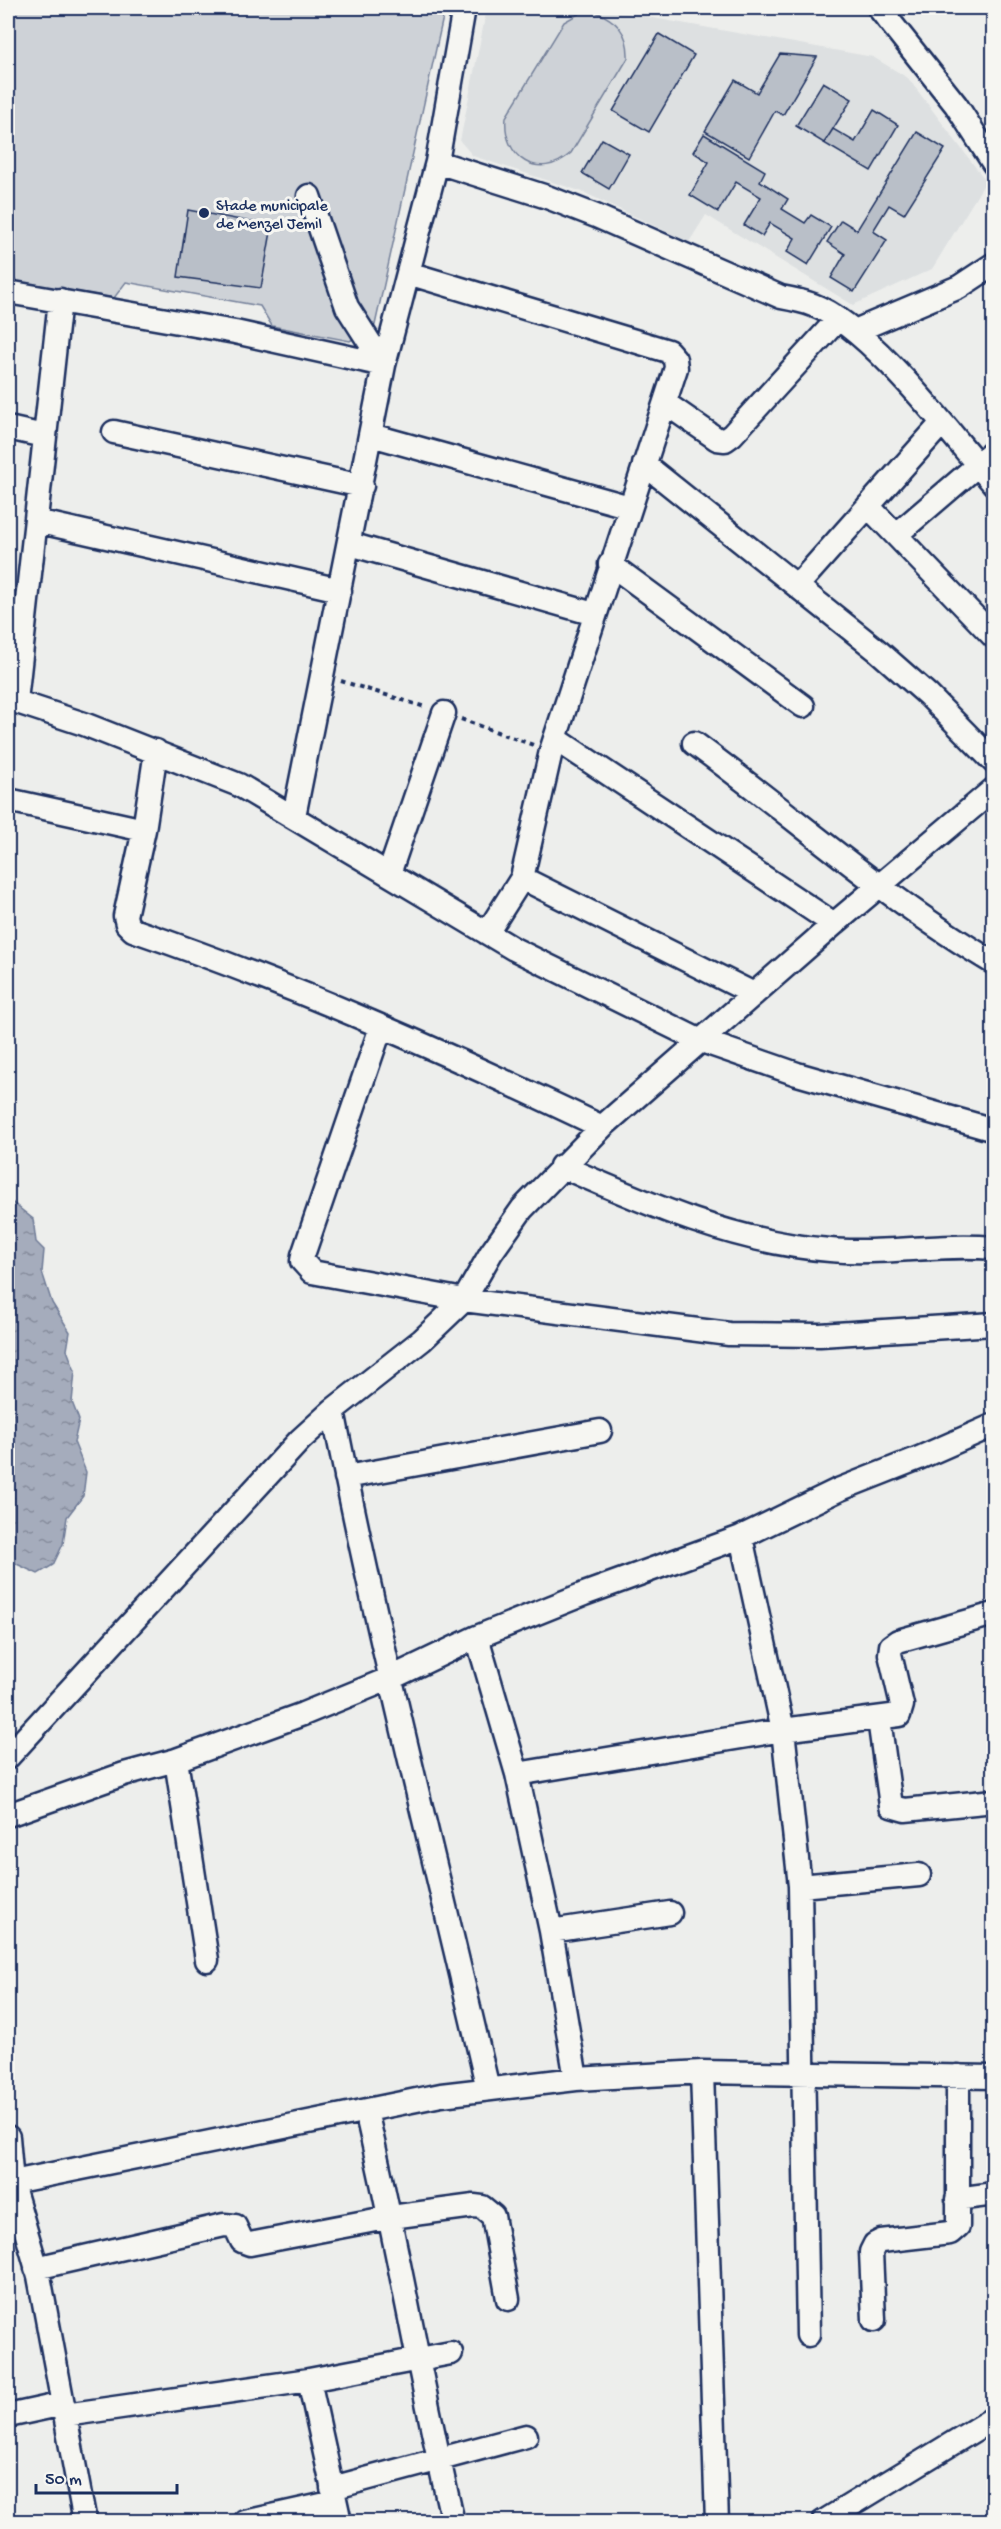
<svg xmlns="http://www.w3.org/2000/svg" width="1001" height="2529" font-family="'Gochi Hand',sans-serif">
<defs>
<pattern id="water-ripples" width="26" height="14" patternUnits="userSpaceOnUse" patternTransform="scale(1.5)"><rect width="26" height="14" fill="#a5acbc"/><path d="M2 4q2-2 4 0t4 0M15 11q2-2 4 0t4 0" fill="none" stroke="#868c9c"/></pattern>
</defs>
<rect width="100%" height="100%" fill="#edeeec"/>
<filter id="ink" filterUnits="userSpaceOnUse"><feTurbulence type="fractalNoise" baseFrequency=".0167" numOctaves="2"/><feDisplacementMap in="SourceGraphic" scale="12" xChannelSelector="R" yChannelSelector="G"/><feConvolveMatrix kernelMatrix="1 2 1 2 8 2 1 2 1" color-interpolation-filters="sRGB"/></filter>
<g filter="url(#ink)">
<path fill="#dde0e1" d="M487 8H597L873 57 908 78 986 181 932 269 853 305 706 215 689 242 583 192 473 156 460 141Z"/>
<path fill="#ced2d7" stroke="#74809a" stroke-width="1.5" d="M9 8H445L375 325 350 341 272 326 260 306 126 282 114 298 8 280Z
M594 11C616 20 629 32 628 58L571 153C539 182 502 158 506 117L564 22 580 13Z"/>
<path fill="url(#water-ripples)" stroke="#6e7a96" stroke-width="1.5" d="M8 1199 33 1219 36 1242 44 1250 42 1272 52 1303 70 1332 67 1350 75 1371 72 1402 79 1420 74 1442 86 1472 83 1496 67 1517 63 1544 53 1565 38 1574 8 1560Z"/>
<path fill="#b9bfc8" stroke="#1b2f5e" stroke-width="1.5" d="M659 34 694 55 649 132 613 111Z
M780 54 817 57 783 115 775 111 749 157 705 131 735 80 757 93Z
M823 82 852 99 824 143 796 126Z
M874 110 898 125 871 171 824 143 833 129 855 142Z
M917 132 945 149 904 214 889 205 873 231 887 240 854 292 831 278 845 254 827 242 841 220 857 230Z
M704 134 765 171 760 181 788 199 782 209 805 223 811 215 831 227 808 265 787 252 795 238 770 223 762 236 744 225 761 197 736 182 718 212 690 195 709 162 693 152Z
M602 139 629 154 609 189 582 173Z
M188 210 272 226 261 288 178 277Z"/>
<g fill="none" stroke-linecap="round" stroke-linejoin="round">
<g stroke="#1b2f5e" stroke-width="27">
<path id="minor" d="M879 8 956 105 994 164
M437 162 547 197 596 216 781 297C792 299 803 301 813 305 871 327 951 435 994 484
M309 196 347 307 384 365
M408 273 668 351 675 359 676 368 551 751 522 878 487 933
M8 292 235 332 384 365
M855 331 959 287 994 264
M665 403 717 439 725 440 732 435 838 319
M8 428 44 436
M114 432 362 486
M371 435 630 507
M644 464 878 651 928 695 994 762
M868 506 994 637
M36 521 340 590
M896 535 994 451
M350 544 594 614
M610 564 803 706
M797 586 942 423
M8 699 84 724 239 785 514 949 699 1040 797 1074 994 1130
M16 701 60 300
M556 739 834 924
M694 743C794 816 887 900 994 963
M156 751 144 830 125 916 127 924 133 930C294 985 449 1054 602 1127
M8 800 144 830
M294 816 384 365 437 162 464 8
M389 874 444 713
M522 878 754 994
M381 1027 303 1255 302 1261 312 1272 464 1300 729 1334 820 1335 994 1324
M561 1166C647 1204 735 1243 830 1250 884 1255 939 1243 994 1248
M333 1410C377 1638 436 1863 488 2089
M346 1477 600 1431
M741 1537 783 1730 800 1886 808 2335
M477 1637 517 1774 551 1931 576 2079
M879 1719 891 1806 905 1810 994 1801
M8 1757 300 1440 333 1410 422 1340 464 1300 491 1253 522 1209 602 1127 834 924 994 789
M176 1760 207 1960
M517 1774 783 1730 899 1715 902 1705 890 1654 891 1646 898 1641 994 1614
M8 1815 124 1774 176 1760 303 1714 391 1678 477 1637 584 1594 741 1537 838 1490 919 1458 994 1425
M800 1886 919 1875
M551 1931 670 1913
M702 2072 717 2522
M366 2111C398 2247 421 2385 453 2522
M8 2137 12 2183 39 2276 85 2522
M8 2183 441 2095 576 2079 702 2072 994 2077
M957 2199 994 2194
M36 2268 224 2225 235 2226 242 2241 250 2244 391 2217 474 2206 482 2207 493 2216 508 2299
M874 2320 871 2252 875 2244 881 2241 950 2233 958 2226V2076
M309 2380 340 2522
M65 2415 309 2380 451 2353
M8 2416 63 2404
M332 2488 526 2436
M245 2522 335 2502
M823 2522 994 2418"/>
</g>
<path stroke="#1b2f5e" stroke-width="4" stroke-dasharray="4.5 4.5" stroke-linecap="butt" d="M341 681 425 707
M461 719 533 745"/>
<use href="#minor" stroke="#f6f6f2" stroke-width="22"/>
</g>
</g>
<circle fill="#1b2f5e" stroke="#f6f6f2" stroke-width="2" cx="204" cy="213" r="6"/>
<g text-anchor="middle" stroke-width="6" stroke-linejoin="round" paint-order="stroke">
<g font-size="16" fill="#1b2f5e" stroke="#f6f6f2" text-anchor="start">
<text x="216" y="210">Stade municipale<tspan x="216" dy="18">de Menzel Jemil</tspan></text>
</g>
</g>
<rect width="1001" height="2529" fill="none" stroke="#f6f6f2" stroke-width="30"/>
<rect x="15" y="15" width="971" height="2499" fill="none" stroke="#1b2f5e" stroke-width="2" filter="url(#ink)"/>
<path d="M36 2484v9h141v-9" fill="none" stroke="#1b2f5e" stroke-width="3"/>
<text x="45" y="2484" font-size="18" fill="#1b2f5e" stroke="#f6f6f2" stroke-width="4.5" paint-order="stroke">50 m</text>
</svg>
